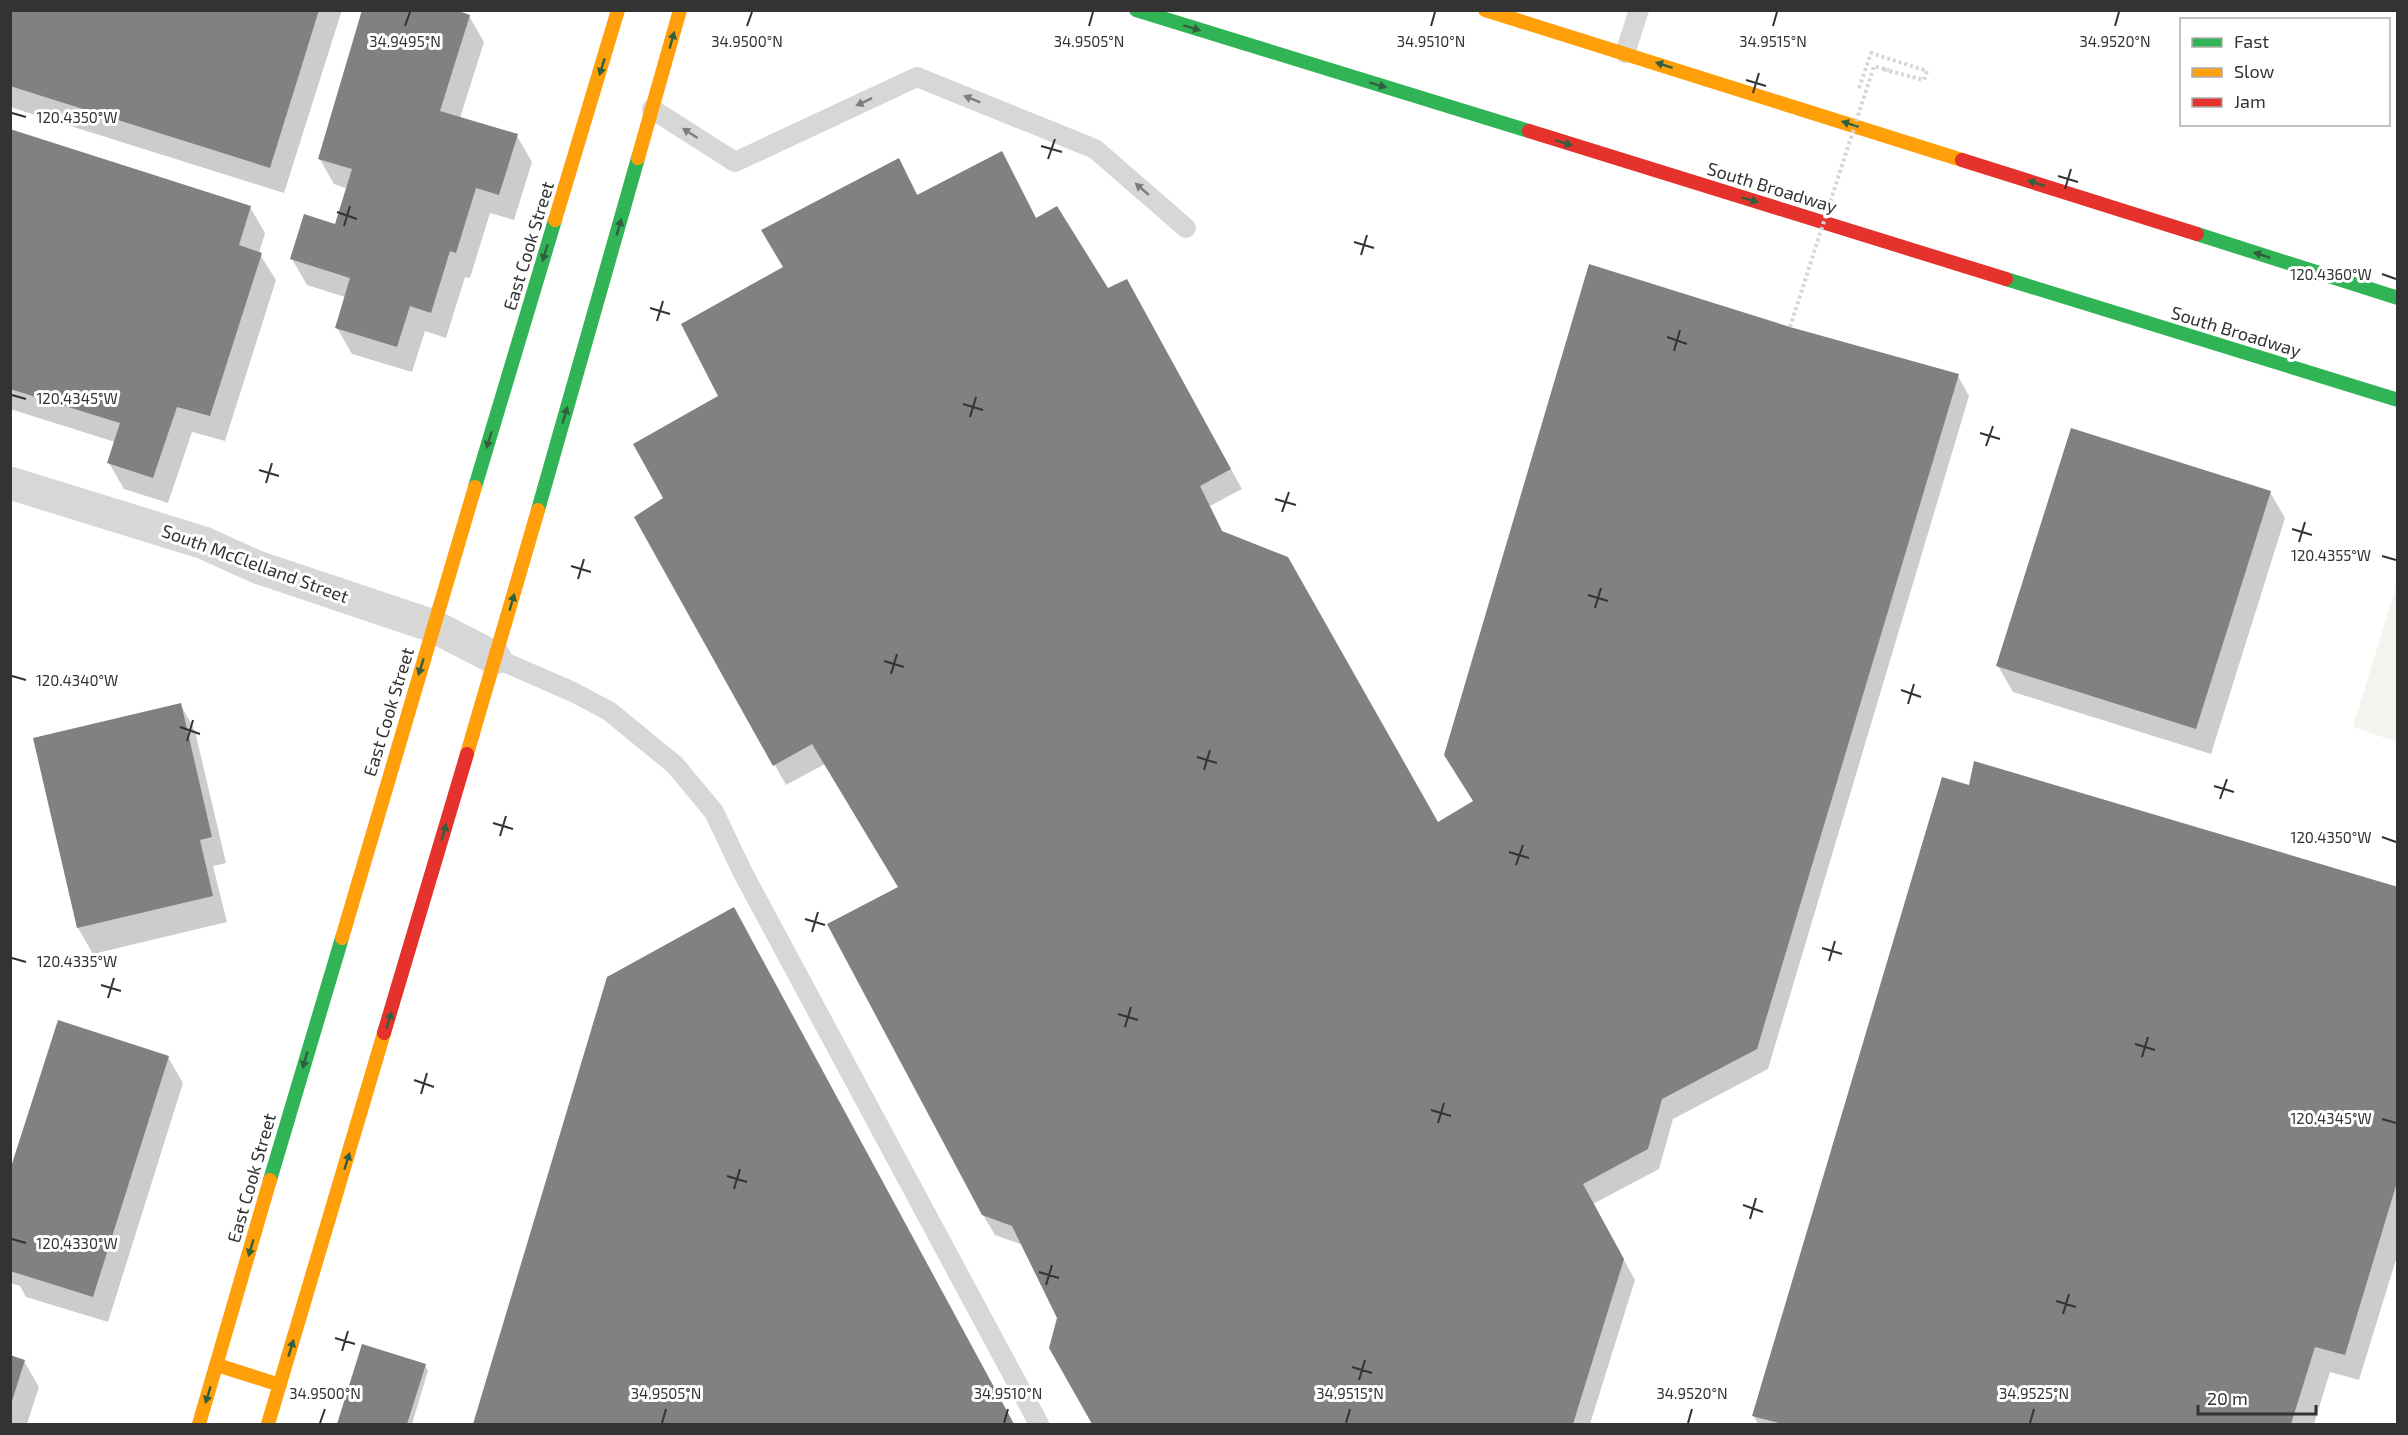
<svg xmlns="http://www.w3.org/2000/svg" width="2408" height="1435" font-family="'Exo 2',sans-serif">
<rect width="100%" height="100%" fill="#fff"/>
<path fill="#f1f5ed" d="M2397 583V742L2353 727Z"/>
<path fill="#0003" d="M10 10H342L284 193 10 107Z
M469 16 484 42 460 118 517 136 532 162 514 220 490 213 470 278 465 277 446 338 425 331 412 372 352 354 337 328 345 297 307 285 292 259 336 226 348 189 334 184 319 158Z
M10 130 250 207 265 233 259 253 276 280 225 441 192 432 168 503 124 489 109 463 115 442 10 409Z
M910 180 918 196 1036 219 1107 289 1138 301 1242 489 1210 506 1223 533 1438 824 1474 802 1789 329 1958 376 1969 396 1768 1069 1673 1119 1659 1169 1593 1204 1635 1280 1590 1424H1093L1050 1348 1059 1318 1023 1245 995 1235 983 1215 900 888 825 764 786 785 636 518 665 498 720 397 785 267Z
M2270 492 2285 518 2211 754 2013 692 1998 666Z
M181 705 195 731 226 863 213 866 227 922 93 954 78 928 35 739Z
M2398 889V1253L2359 1380 2330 1372 2314 1424H1758L1753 1415Z
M748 935 1013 1424H474L609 979Z
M168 1057 183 1083 108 1322 26 1297 20 1286 10 1283V1175Z
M363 1346 425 1365 428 1371 412 1424H339Z
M10 1357 24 1361 39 1387 27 1424H10Z"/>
<path fill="#818181" d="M10 10H319L270 168 10 86Z
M362 10H456L470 15 440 111 518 134 499 195 476 188 456 253 450 251 431 313 410 306 397 347 335 328 350 278 290 259 304 214 335 224 352 169 318 159Z
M10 129 251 206 239 245 262 253 210 416 177 407 153 478 107 463 120 423 10 389Z
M1002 151 1036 218 1057 206 1108 288 1127 279 1231 469 1200 486 1222 531 1288 557 1438 822 1473 801 1444 755 1589 264 1790 327 1959 374 1757 1049 1662 1099 1648 1149 1583 1184 1624 1259 1573 1424H1092L1049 1348 1057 1318 1012 1226 982 1215 827 924 898 887 812 744 773 766 634 517 663 498 633 444 718 396 681 324 783 267 761 230 899 158 917 195Z
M2071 428 2271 491 2196 729 1996 666Z
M181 703 212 837 200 840 213 896 77 928 33 738Z
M1974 761 2398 887V1179L2345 1355 2315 1347 2291 1424H1783L1752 1416 1942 777 1969 785Z
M734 907 1014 1424H473L607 977Z
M58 1020 169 1056 93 1297 10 1271V1170Z
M362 1344 426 1364 407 1424H337Z
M10 1355 25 1360 11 1404H10Z"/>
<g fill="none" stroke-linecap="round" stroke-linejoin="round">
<path stroke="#d6d6d6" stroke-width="4" stroke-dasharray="3 3" stroke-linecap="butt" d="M1859 88 1871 53 1927 71 1924 80 1882 69 1889 70"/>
<path stroke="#d7d7d7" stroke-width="20" d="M1625 53 1639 10
M652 109 735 162 917 77 1095 149 1186 228
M495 658 573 692 609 711 675 765 714 812 743 873 1039 1424"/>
<path stroke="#d7d7d7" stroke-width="33" d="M10 483 204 543 257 567 433 626 495 658"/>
<path stroke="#30b455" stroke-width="14" d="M1136 10 1529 131
M2197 234 2398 298
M2006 279 2398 400
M475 487 555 220
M538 510 638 158
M270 1180 342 938"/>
<path stroke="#ff9f0a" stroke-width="14" d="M1485 10 1962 160
M638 158 680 10
M555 220 618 10
M467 754 538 510
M342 938 475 487
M217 1365 280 1385
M199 1424 270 1180
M268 1424 384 1033"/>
<path stroke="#e5322d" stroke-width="14" d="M1529 131 2006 279
M1962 160 2197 234
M384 1033 467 754"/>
<path stroke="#d6d6d6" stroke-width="4" stroke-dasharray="3 3" stroke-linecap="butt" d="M1790 327 1874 66 1889 70"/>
</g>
<defs><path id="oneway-solid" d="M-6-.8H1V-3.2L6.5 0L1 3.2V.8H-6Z" transform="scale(1.5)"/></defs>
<g fill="#32603f">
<use href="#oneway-solid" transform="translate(1192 28) rotate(17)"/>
<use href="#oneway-solid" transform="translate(672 40) rotate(-74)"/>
<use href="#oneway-solid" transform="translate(1664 65) rotate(-162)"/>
<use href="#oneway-solid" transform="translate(602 67) rotate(107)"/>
<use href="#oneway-solid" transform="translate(1378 85) rotate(17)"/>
<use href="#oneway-solid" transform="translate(1850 124) rotate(-162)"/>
<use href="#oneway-solid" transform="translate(1564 143) rotate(17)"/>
<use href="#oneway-solid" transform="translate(2036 183) rotate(-162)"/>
<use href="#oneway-solid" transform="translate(1750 200) rotate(17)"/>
<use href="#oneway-solid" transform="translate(619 227) rotate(-74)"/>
<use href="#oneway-solid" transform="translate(545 253) rotate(107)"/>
<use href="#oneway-solid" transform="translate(2262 255) rotate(-162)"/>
<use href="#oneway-solid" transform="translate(565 415) rotate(-74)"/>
<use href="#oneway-solid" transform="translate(489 440) rotate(107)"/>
<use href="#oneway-solid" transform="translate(512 602) rotate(-74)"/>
<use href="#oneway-solid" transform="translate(421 667) rotate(107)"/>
<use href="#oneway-solid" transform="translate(444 832) rotate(-74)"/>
<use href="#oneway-solid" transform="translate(389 1020) rotate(-74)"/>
<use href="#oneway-solid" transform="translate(305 1060) rotate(106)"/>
<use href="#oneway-solid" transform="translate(347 1161) rotate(-73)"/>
<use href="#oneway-solid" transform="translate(251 1248) rotate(106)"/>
<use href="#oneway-solid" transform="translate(291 1348) rotate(-73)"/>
<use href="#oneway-solid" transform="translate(208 1395) rotate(107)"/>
</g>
<g fill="#7d7d7d">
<use href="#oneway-solid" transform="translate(972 99) rotate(-158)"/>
<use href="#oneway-solid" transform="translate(864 102) rotate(155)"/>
<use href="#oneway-solid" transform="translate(690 133) rotate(-147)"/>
<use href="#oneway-solid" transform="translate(1142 189) rotate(-139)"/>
</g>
<path fill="none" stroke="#333" stroke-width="2" d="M405 26 410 12M747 26 752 12M1089 26 1093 12M1431 26 1435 12M1773 26 1777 12M2115 26 2119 12M1746 80 1766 86M1753 93 1759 73M12 113 26 117M1041 146 1062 152M1048 159 1055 139M2058 176 2078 182M2065 189 2071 169M337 212 357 219M344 226 350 206M1354 242 1374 248M1361 255 1367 235M2382 274 2396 279M650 308 670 314M657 321 663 301M1667 337 1687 344M1674 351 1680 330M12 395 26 399M963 404 983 410M970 417 976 397M1980 433 2000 439M1986 446 1993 426M259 470 279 476M266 483 272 463M1275 499 1296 505M1282 512 1289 492M2292 529 2312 535M2299 542 2305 522M2382 556 2396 560M571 566 591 572M578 579 584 559M1588 595 1608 601M1595 608 1601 588M884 661 904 667M891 674 897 654M12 676 26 680M1901 690 1921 697M1908 704 1914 684M180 727 200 734M187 741 193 720M1197 757 1217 763M1204 770 1210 750M2214 786 2234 792M2220 799 2227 779M493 823 513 829M500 836 506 816M2382 837 2396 842M1509 852 1529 858M1516 865 1523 845M805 919 825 925M812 932 818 912M1822 948 1842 954M12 958 26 962M1829 961 1835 941M101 985 121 991M108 998 114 978M1118 1014 1138 1020M1125 1027 1131 1007M2135 1044 2155 1050M2142 1057 2148 1037M414 1080 434 1087M421 1094 427 1073M1431 1110 1451 1116M2382 1119 2396 1123M1438 1123 1444 1103M727 1176 747 1182M734 1189 740 1169M1743 1205 1763 1212M1750 1219 1756 1198M12 1239 26 1243M1039 1272 1059 1278M1046 1285 1052 1265M2056 1301 2076 1307M2063 1314 2069 1294M335 1338 355 1344M342 1351 348 1331M1352 1367 1372 1373M1359 1380 1365 1360M320 1423 325 1409M662 1423 666 1409M1004 1423 1008 1409M1346 1423 1350 1409M1688 1423 1692 1409M2030 1423 2034 1409"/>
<g text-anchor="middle" stroke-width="6" stroke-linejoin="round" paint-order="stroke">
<g font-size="18" fill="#333" stroke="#fff">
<text transform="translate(1772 188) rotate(17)" y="6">South Broadway</text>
<text transform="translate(529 246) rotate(-73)" y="6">East Cook Street</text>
<text transform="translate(2236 332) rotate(17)" y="6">South Broadway</text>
<text transform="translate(255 564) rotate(20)" y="6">South McClelland Street</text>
<text transform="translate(389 712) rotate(-73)" y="6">East Cook Street</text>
<text transform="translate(252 1178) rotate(-74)" y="6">East Cook Street</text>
</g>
</g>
<g font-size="15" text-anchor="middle" fill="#333" stroke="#fff" stroke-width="6" stroke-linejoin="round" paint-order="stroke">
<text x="405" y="47">34.9495°N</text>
<text x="747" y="47">34.9500°N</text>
<text x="1089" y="47">34.9505°N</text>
<text x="1431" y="47">34.9510°N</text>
<text x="1773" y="47">34.9515°N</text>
<text x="2115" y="47">34.9520°N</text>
<text x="77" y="123">120.4350°W</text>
<text x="2331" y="280">120.4360°W</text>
<text x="77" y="404">120.4345°W</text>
<text x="2331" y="561">120.4355°W</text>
<text x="77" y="686">120.4340°W</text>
<text x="2331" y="843">120.4350°W</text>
<text x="77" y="967">120.4335°W</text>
<text x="2331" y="1124">120.4345°W</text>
<text x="77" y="1249">120.4330°W</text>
<text x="325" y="1399">34.9500°N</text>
<text x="666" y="1399">34.9505°N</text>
<text x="1008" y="1399">34.9510°N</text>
<text x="1350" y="1399">34.9515°N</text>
<text x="1692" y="1399">34.9520°N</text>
<text x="2034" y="1399">34.9525°N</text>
</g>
<rect width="2408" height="1435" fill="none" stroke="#333333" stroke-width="24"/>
<rect x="2180" y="18" width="210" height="108" fill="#ffffff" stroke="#adadad" stroke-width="1.5"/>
<rect x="2192" y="38" width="30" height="9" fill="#30b455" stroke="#adadad" stroke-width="1.5"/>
<text x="2234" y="48" font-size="18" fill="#333333">Fast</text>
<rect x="2192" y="68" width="30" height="9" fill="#ff9f0a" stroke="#adadad" stroke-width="1.5"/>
<text x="2234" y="78" font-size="18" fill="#333333">Slow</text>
<rect x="2192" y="98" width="30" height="9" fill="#e5322d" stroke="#adadad" stroke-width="1.5"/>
<text x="2234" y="108" font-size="18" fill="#333333">Jam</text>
<path d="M2198 1405v9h118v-9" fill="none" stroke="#333333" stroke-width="3"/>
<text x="2207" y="1405" font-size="18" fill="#333333" stroke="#ffffff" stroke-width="4.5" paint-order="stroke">20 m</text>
</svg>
